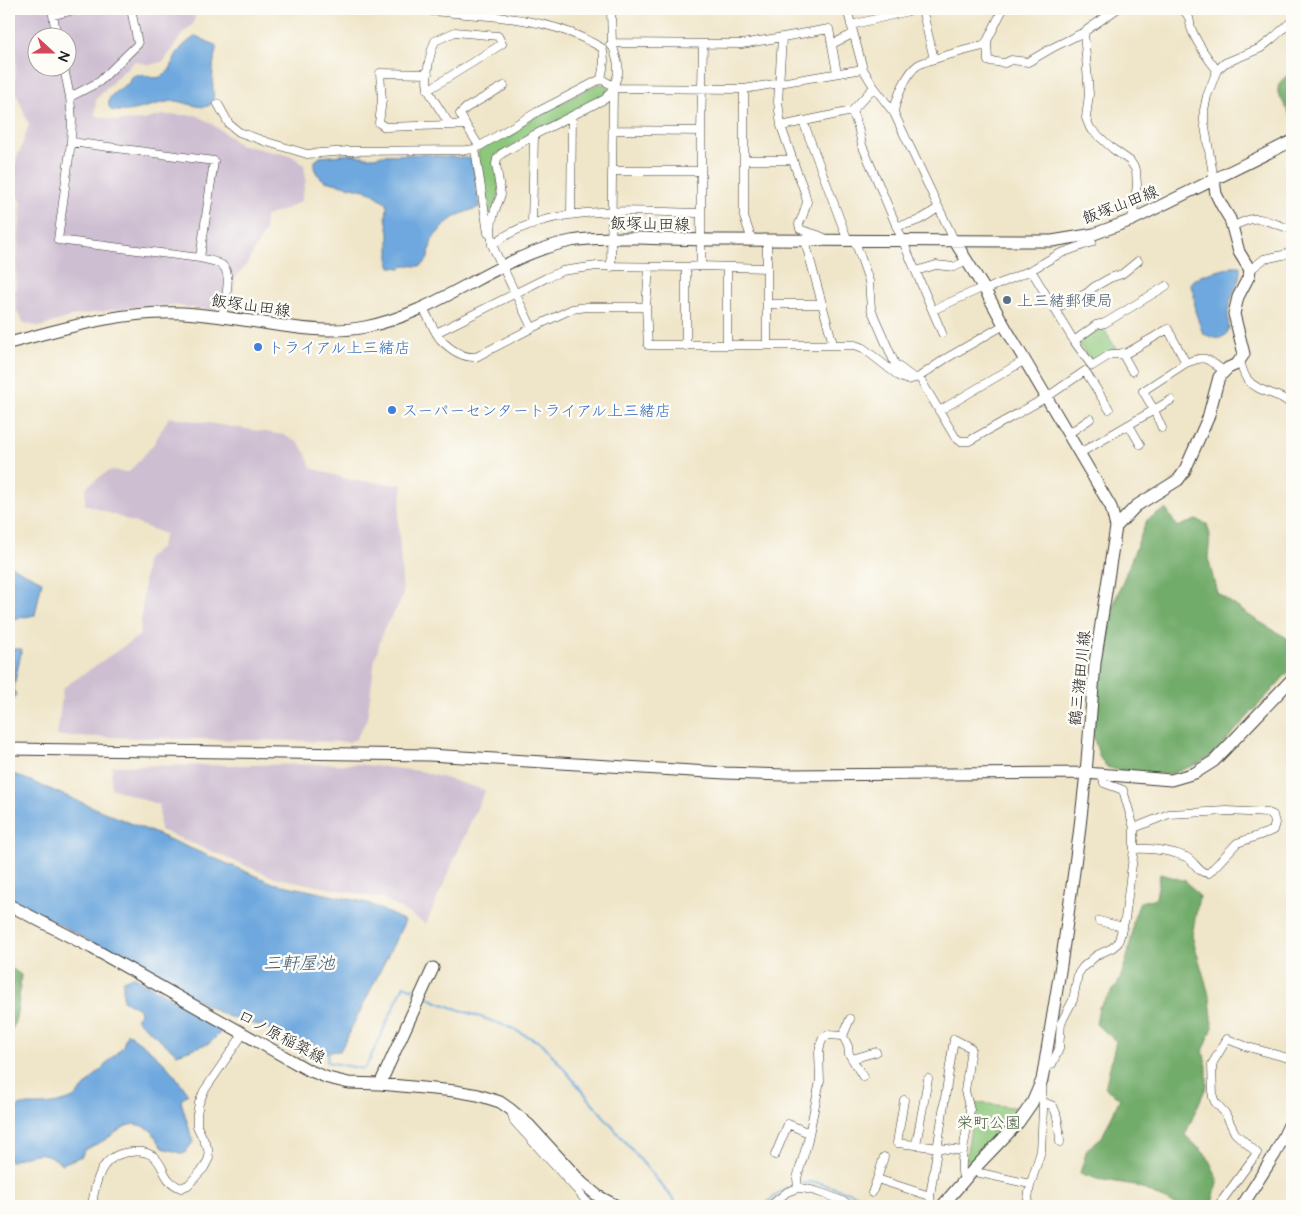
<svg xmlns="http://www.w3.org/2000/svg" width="1301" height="1215" font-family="'Architects Daughter','Klee One',sans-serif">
<rect width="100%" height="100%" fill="#fdfcf7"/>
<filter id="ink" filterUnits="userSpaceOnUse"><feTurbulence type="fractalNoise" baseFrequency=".02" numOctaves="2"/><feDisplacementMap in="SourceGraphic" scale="10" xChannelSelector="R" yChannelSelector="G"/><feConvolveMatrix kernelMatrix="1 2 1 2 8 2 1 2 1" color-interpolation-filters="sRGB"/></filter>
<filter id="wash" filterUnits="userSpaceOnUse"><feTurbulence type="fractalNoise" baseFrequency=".0096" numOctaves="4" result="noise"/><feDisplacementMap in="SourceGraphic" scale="20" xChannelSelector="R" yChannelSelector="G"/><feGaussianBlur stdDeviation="1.12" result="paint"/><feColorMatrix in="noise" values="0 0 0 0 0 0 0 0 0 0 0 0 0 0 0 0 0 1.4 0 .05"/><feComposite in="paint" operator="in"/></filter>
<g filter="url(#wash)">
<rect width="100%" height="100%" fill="#efe5c8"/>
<path fill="#cebed1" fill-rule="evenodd" d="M9 9H188L195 17 193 24 183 33 164 61 150 65 135 61 122 72 96 99 95 115 117 121 144 120 162 115H196L212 124 240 145 292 156 304 165 306 180 301 201 284 210 265 216V231L245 267 235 278 231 308 212 310 174 305 140 306 72 316 40 327 24 323 17 312 15 293 21 203 16 192 11 175 29 125 15 89 16 53 14 35 9 16ZM38 38H68V68H38Z
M169 417 284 435 299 443 306 454 311 468 350 480 403 485 398 521 403 595 399 605 384 628 375 659 367 719 356 739 349 742 57 736 63 688 140 635 146 559 160 548 165 534 85 504 86 487 107 472 114 470 120 472H129L153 445Z
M356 764 420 771 485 790 426 924 384 899 273 877 160 830 159 805 111 788 112 766Z"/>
<path fill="#8dc77b" stroke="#54724c" d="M598 84H603L608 87 607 95 496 155 499 194 492 214H488L478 153 480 148 525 122Z
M1102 326 1116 349 1092 364 1077 341Z
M972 1102 1020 1108 1006 1129 971 1168 967 1162 966 1157 974 1110Z"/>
<path fill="#72ac6b" stroke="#476444" d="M1292 72V119L1278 93C1277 82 1284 78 1292 72Z
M1166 509 1177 527 1196 520 1207 524 1210 535 1208 558 1217 593 1256 620 1292 641V668L1212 756 1195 765 1170 774 1129 773 1107 767 1100 758 1093 736 1095 706 1104 643 1111 611 1147 520Z
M1160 874 1186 881 1199 896 1192 936 1210 998 1213 1027 1203 1051 1207 1068V1085L1185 1135 1207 1156 1218 1179 1213 1200 1209 1206H1178L1135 1185 1097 1179 1080 1173 1087 1149 1102 1137 1120 1098 1105 1088 1116 1041 1096 1024 1099 1007 1115 988 1120 979 1127 958 1132 934 1133 921 1140 902 1156 898Z
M9 968 14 970 21 975C20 987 18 1026 9 1033Z"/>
<path fill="#6ea8de" stroke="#45627d" d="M196 36 217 46C213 60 212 74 213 89 213 93 215 100 211 104 203 112 183 100 173 101 153 103 132 115 111 110 102 97 120 89 129 83L130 78C143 69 149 81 160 77 171 73 172 64 176 55 181 47 188 41 196 36Z
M351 154C361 156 372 159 382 155L425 154 438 156 470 158 472 160 480 207C472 210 464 212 457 216 448 220 441 229 434 237 428 244 432 260 422 265 414 269 407 261 401 268L391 267 389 262V233L386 217 387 208V203L369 191 325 181C318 176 313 171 314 162L320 157Z
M1232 266H1240C1242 282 1229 296 1228 312 1227 321 1233 332 1222 337 1216 341 1209 335 1203 334L1195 311 1194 293 1190 283 1202 275 1228 268Z
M9 565 42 581 35 615 9 620Z
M9 649H22L13 690 16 694 10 704 9 711Z
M9 772 273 883 368 903 405 921 340 1051 328 1052 308 1050 302 1057C298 1051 293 1043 288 1039 272 1026 241 1022 222 1014L9 897Z
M130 977H135L224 1029 210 1043 177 1054 136 1019 140 1014 139 1009 123 1000V980Z
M127 1033C152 1050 172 1068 188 1094L183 1098 181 1101 193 1142 184 1154 163 1148 151 1130 143 1126 134 1124 126 1126 103 1141 84 1150 82 1156 62 1164C57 1160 51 1156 44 1154 35 1152 17 1159 9 1162V1122L16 1110 20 1105C40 1105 58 1106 75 1097L123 1046Z"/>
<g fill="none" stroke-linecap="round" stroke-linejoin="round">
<path stroke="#6ea8de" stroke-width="2" d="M425 996 437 1002 509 1027 543 1044 679 1206
M328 1052 327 1062 363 1069 369 1061 404 985 417 991
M801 1184 810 1182 819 1183 893 1206
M763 1206 784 1189 794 1186"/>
</g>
</g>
<g filter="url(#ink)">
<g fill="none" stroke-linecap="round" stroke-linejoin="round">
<g stroke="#3c3a36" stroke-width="9">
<path id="street" d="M847 9 863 69 874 87 894 113 954 240
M922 9 934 59
M1182 9C1194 20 1187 21 1193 33 1199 46 1208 59 1217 70
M851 25 917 9
M1084 32 1089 94 1086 118 1090 128 1113 149 1130 161 1136 170 1137 185 1132 220
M57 38 53 15 78 9
M782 38 778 102 781 126 797 172 804 190 807 202 803 215 799 224 800 229C812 235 817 232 829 241
M987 41 988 61 1005 63 1011 60 1028 62 1052 48 1084 32 1117 9
M832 44 853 34
M610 45 612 43 742 44 829 29 837 73
M64 68 70 97 72 120 71 142 58 240 200 258C206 260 218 261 223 266 233 275 224 304 222 317
M428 74 380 73 382 100 379 123 385 127 450 125
M601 79 610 84 613 88 611 267
M613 88 744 89 863 69
M744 89V217L752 240
M428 90 502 44 498 36 455 32 435 41C430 52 424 80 429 91 435 103 443 114 450 125H466L479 146
M70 97 99 82 138 44 131 9
M218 104 229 124 239 132 267 142 307 154 348 151 466 150 475 149 537 112 601 79C603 69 606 58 602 48 596 44 590 42 585 39 538 16 483 16 432 11L428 9
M852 111 858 127 862 145 942 333
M894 113C895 100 907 72 918 65 925 61 934 59 941 57 955 53 969 49 983 46L987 41 1003 9
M803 121 848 241
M466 125 460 114 466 108 504 86
M781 126 852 111 874 87
M612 130 701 131
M71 142 214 161 200 258
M475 149 488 233
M744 160H793
M612 171H701
M1214 180 1204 121V110L1207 96 1217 70 1225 63 1261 48 1272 39 1292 21
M571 214 572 116
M532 225 534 135
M896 226C917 223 922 219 938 208
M1233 226C1239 224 1246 220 1252 219 1264 217 1280 227 1292 229
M805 241 833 344
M855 241 869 281 871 309 895 364 914 378
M492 244V245C546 202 636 212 701 213
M701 266 767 268
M1031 270 1059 254 1092 242
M1250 270 1264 259 1283 255 1292 251
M916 271 936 265 954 267 967 261
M985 290 1031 270 1074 341 1092 366 1111 354H1125L1168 329 1186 363C1208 354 1206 359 1224 371
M767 304H822
M646 307 649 268
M423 308C428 316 435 334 441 340 450 349 463 358 476 357L532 328 572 309 587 307H646L648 345H855L863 348 900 377 908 380 919 377 945 359 1004 325
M1054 309 1087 293 1094 287 1110 278 1122 274 1138 261
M933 310 984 287
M532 328 492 245 491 231 492 220 495 210 501 195 496 164 497 159 501 154 534 135 605 99 613 88 618 74V64L612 43 611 10
M436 333 546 278 562 271 597 266 686 267
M1074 341 1096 325 1105 323 1166 286
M767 344V240
M727 345V267
M686 346V267L701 266V131L703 44
M1122 353 1132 371
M1240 361C1242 367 1243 374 1247 379 1259 394 1281 392 1292 406
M919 377 955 437 960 441H969L1047 397 1085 371 1109 409
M939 411 1025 360
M1129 425 1140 444
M1162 428 1154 410 1171 400
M1068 434 1090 419
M1080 453 1154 410 1143 391 1186 363
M1134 828 1169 814 1227 811 1268 813 1273 815 1275 823 1273 830 1269 832 1237 843 1209 873C1198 874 1195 861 1186 857 1169 850 1153 848 1134 849
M1099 921 1123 927
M843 1036 850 1019
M852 1059 876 1052
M1044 1070 1052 1064 1059 1049 1061 1023 1073 1000 1078 974 1083 967 1097 955 1112 948 1118 943 1125 919 1134 849V828L1123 790 1104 783 1103 775
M928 1079 916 1145 963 1151 970 1110 965 1091 971 1048 954 1039 930 1196 931 1203 934 1206
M904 1100 897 1143 916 1145
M1043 1102 1053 1106C1059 1117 1059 1129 1060 1142
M511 1111 514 1121 577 1190 590 1206
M963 1151C962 1161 960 1171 964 1180
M775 1155 788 1124 809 1133
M884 1157 877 1179 930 1196
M973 1170 980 1173 1030 1184
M798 1188C810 1187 841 1200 852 1206
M872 1193 877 1179
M92 1206C95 1181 101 1154 131 1152 138 1151 147 1152 153 1156 166 1166 161 1180 181 1188L188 1185 204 1168 209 1158 208 1149 197 1126V1114L199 1103 204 1091 243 1034
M770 1206 787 1192 798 1188 797 1178 807 1144 820 1081 819 1052 821 1043 823 1038 828 1035 843 1036 848 1046 849 1054 863 1077
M1027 1206 1030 1186 1041 1151 1043 1109 1042 1084
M1218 1206 1257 1153 1235 1133 1225 1113 1215 1102 1213 1097 1212 1064 1227 1039 1248 1047 1292 1059"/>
</g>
<g stroke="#3c3a36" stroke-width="13">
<path id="secondary" d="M954 240 985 290 1004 325 1111 507 1116 527
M9 343C66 328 123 310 183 313 214 315 245 320 276 325 305 329 335 333 365 327 439 313 497 256 571 241 593 237 617 238 639 238 667 239 695 240 723 240 824 241 925 240 1026 241H1052L1094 234 1132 220 1292 141
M9 749 429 755 725 773 783 775 1086 773 1171 780 1195 773 1214 761 1292 679
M9 905 92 948 308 1070 328 1078 349 1083 380 1084 455 1091 478 1095 500 1102 510 1109 529 1125 582 1183 598 1196 617 1206
M380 1084 433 968
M942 1206 973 1170 1018 1123 1032 1103 1042 1080 1061 965 1079 835 1086 773 1095 663 1116 527 1136 506 1178 480 1184 472 1208 418 1219 377 1228 368 1237 364 1244 354 1234 314 1238 297 1249 276 1250 270 1239 252 1230 219 1222 206 1216 194 1214 180
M1242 1206 1275 1154 1292 1119"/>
</g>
<use href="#street" stroke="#fff" stroke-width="8"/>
<use href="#secondary" stroke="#fff" stroke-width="11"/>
</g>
</g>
<circle fill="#5c6f8a" stroke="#fdfcf7" stroke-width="2" cx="1007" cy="300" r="5"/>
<g fill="#3f7fe0" stroke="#fdfcf7" stroke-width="2">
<circle cx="258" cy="347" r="5"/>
<circle cx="392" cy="410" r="5"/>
</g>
<g text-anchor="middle" stroke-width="5" stroke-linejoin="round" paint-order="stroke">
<g font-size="16" fill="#1c1c1c" stroke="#fdfcf7">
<text transform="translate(1120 204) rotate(-21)" y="6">飯塚山田線</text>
<text transform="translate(650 223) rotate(1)" y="6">飯塚山田線</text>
<text transform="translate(251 305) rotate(8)" y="6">飯塚山田線</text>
<text transform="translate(1079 678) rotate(-84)" y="6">鶴三潴田川線</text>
<text transform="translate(282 1036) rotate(28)" y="6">口ノ原稲築線</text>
</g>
<g font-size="16" fill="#4e5e75" stroke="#fdfcf7" text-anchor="start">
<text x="1017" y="306">上三緒郵便局</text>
</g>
<g font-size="16" fill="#366cbe" stroke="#fdfcf7" text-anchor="start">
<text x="268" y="353">トライアル上三緒店</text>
<text x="402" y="416">スーパーセンタートライアル上三緒店</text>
</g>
<g font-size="16" fill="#496042" stroke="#fdfcf7">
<text x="989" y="1128">栄町公園</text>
</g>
<g font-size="18" font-style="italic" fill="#415b73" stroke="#fdfcf7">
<text x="299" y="969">三軒屋池</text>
</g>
</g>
<rect width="1301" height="1215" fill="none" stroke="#fdfcf7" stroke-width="30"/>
<g transform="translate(52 52) rotate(111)"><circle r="24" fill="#fdfcf7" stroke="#a3a29f"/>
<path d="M0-4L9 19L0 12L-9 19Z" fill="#d1495b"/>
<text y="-8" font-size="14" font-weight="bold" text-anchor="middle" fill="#1c1c1c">N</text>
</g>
</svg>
